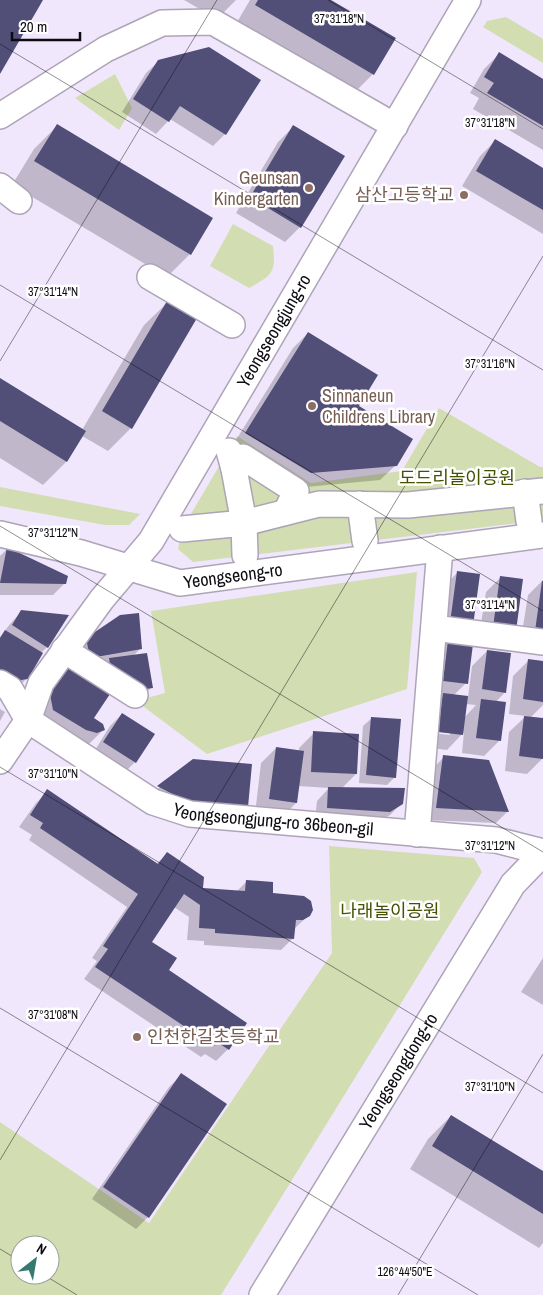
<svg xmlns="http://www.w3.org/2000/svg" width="543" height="1295" font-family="'Archivo Narrow','Noto Sans KR',sans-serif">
<rect width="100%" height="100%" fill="#f1e7fd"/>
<path fill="#d2ddb1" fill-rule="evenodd" d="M506 17 543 39V63L483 27 487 21Z
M115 74 132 108 119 130 75 98Z
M233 224 273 246C276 274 272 275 249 288L210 266Z
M439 408 540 467H543V520L193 562 178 549 182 529 237 436 311 483 402 471Z
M0 487 140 514 129 525H105L0 506Z
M417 572 407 689 207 754 136 701 165 693 151 611Z
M329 846 474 858 482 872 221 1295H0V1122L149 1223 332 953ZM20 1245H50V1275H20Z"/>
<path fill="#0003" fill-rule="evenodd" d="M184 0H236L217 19Z
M250 0H328L394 39 373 74 349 98 233 29Z
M499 54 543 80V150L473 109 479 98 470 93 484 69Z
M159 61 225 134 213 146 170 119 156 134 122 112 146 73Z
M57 126 190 254 167 277 12 185 34 149Z
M293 127 300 227 285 242 236 213 278 142Z
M495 141 543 169V234L462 186 480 156Z
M168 302 131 428 108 451 82 436 66 462 43 485 0 458V379L82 430 144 325Z
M308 333 396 465 380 480 295 488 231 448 293 348Z
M7 549 65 583 53 595H0V556Z
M458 572 466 683 454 695 468 697 472 666 487 651 505 692 496 702 504 703 499 741 484 756 462 753 464 732 447 750 424 747 433 657 450 640 443 587ZM465 704 476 705 464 718ZM432 730 450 732V735L432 733Z
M501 577 515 630 478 642 486 592Z
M543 580V647L520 646 528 595Z
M22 611 67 616 47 647 41 653 27 678 14 691 0 692V637L10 624Z
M87 639 141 648 133 656 151 688 143 696 75 652Z
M528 661 543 663V705L530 718 543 720V758L527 774 505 771 509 732 526 716 509 714 513 676Z
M70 666 92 718 103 730 88 745 81 748 36 710 55 681Z
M0 709 5 712 0 721Z
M122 714 153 734 135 762 123 774 92 755 110 726Z
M372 718 395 777 387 785 359 783 363 726Z
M314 733 356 774 341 789 402 803 390 815 377 823 315 819 317 801 329 788 298 786 296 803 281 818 255 814 261 763 276 748 299 751V748Z
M444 757 508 811 496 823 425 820 432 769Z
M194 760 239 814 150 795Z
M48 791 156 864 167 854 202 889 237 891 247 881 309 915 294 929 293 938 281 950 204 945V941L187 940 189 917 174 907 150 942 167 971 228 1049 216 1061 205 1054 201 1057 84 979 97 961 92 958 127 907 29 840 32 835 19 827 36 803Z
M543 958V1005L521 992Z
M181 1075 225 1105 148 1217 136 1229 92 1199 169 1087Z
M451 1116 543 1172V1243L539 1248 410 1169 428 1139Z"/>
<path fill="#514e78" d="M0 0H43L0 74Z
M258 0H331L396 38 374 75 255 5Z
M209 47 261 80 226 135 180 106 169 122 133 99 158 60Z
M499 52 543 79V126L487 93 494 83 484 77Z
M57 124 213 218 191 255 34 161Z
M293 125 345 156 301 228 250 197Z
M495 139 543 168V210L476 171Z
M167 301 197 318 132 429 102 411Z
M308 332 378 375 359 406 413 439 397 466 311 473 245 433Z
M0 378 86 431 67 462 0 421Z
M7 547 68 576 66 584 0 583Z
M457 571 480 574 473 626 450 623Z
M500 576 523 579 516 631 493 627Z
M542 581H543V632L535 631Z
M21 610 69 615 48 648 12 625Z
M139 613 142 649 90 658 86 638 120 615Z
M5 630 43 653 28 679 14 681 0 673V638Z
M448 640 473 644 468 684 443 681Z
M487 650 511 653 506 693 482 689Z
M147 653 153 688 138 690 111 672 109 658Z
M528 659 543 661V702L523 699Z
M70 664 112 691 94 718 103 724 105 730 97 733 86 730 53 710 50 694Z
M443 693 468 696 463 735 438 732Z
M481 699 506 702 501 741 476 738Z
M122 713 155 734 136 763 103 742Z
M524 716 543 718V759L519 756Z
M371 717 401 719 396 778 366 775Z
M313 731 359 734 357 774 311 772Z
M276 747 304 751 297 803 269 799Z
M443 755 489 760 509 812 436 808Z
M193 759 252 764 248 807 184 800 157 786Z
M328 787 405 788 403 804 390 812 327 808Z
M47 789 158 864 167 852 204 877 203 888 245 891 246 880 273 882V893L304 896 311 901 313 910 310 916 303 920H296L294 939 215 933V929L199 928 200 905 184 894 152 942 177 958 169 970 247 1023 229 1050 217 1042 214 1046 95 967 108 949 103 946 138 894 40 828 43 823 30 815Z
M181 1073 227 1104 149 1218 103 1187Z
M451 1115 543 1171V1214L432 1146Z"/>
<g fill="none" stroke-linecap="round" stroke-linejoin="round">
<g stroke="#aea4b8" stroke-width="28">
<g id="minor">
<path d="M0 116 106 49 162 23 213 22 395 126"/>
<path d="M0 186 19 201"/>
<path d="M150 277 232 325"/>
<path d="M229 451 234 469 244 523 319 504 408 505 543 491"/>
<path d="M234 469 243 457 296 491 286 512"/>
<path d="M525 492 529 521"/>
<path d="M360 504 365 541"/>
<path d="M182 529 244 523 245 555"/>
<path id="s1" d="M0 534 81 553 180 583 543 535"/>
<path d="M434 628 543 642"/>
<path d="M64 650 135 695"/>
<path id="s2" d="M0 683 10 689 28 720 153 802 190 814 496 840 543 852"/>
<path id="s3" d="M0 761 28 720 41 683 102 599 151 541 468 0"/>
<path d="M417 834 440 548"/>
<path id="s4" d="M262 1295 513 884 543 853"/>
</g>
</g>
<use href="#minor" stroke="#fff" stroke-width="25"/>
</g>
<path fill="none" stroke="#0d0a11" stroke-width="1" stroke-opacity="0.45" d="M328 0 543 129M0 44 543 370M0 285 543 611M0 361 217 0M0 526 543 852M0 767 543 1093M0 1008 478 1295M0 1160 543 256M0 1249 20 1261M44 1275 77 1295M398 1295 543 1054"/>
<g fill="#8d6e63" stroke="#fff" stroke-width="2">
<circle cx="309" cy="188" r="5"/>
<circle cx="464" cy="195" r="5"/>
<circle cx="312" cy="406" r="5"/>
<circle cx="137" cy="1037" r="5"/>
</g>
<g text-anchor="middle" stroke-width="5" stroke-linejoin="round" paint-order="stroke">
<g font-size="18" fill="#785e54" stroke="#fff" text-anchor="end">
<text x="299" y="184">Geunsan<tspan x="299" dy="21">Kindergarten</tspan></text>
<text x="454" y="201">삼산고등학교</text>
<text x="322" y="402" text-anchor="start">Sinnaneun<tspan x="322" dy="21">Childrens Library</tspan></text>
<text x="147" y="1043" text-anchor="start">인천한길초등학교</text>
</g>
<g font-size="18" fill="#0d0a11" stroke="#fff">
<text dy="6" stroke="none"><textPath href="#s3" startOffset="512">Yeongseongjung-ro</textPath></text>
<text dy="6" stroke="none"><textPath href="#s1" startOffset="240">Yeongseong-ro</textPath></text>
<text dy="6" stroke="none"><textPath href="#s2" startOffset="319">Yeongseongjung-ro 36beon-gil</textPath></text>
<text dy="6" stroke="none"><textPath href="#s4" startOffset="262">Yeongseongdong-ro</textPath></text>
</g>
<g font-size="18" fill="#455200" stroke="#fff">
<text x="457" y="484">도드리놀이공원</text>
<text x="390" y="917">나래놀이공원</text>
</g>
</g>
<g font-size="12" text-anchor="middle" fill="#0d0a11" stroke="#fff" stroke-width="5" stroke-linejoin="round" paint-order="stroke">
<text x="339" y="23">37°31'18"N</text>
<text x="490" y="127">37°31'18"N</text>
<text x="53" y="296">37°31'14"N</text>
<text x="490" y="368">37°31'16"N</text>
<text x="53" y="537">37°31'12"N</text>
<text x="490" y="609">37°31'14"N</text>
<text x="53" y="778">37°31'10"N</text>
<text x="490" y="850">37°31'12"N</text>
<text x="53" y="1019">37°31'08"N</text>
<text x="490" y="1091">37°31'10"N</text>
<text x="405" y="1276">126°44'50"E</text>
</g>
<g transform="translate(35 1260) rotate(31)"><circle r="24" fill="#ffffff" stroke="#9e9da0"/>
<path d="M0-4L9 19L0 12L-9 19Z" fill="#367a6f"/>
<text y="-8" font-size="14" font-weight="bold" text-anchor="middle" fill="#0d0a11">N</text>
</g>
<path d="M12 32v8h68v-8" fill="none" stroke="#0d0a11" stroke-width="2.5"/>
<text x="20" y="32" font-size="15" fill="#0d0a11" stroke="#ffffff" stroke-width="4" paint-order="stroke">20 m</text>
</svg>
